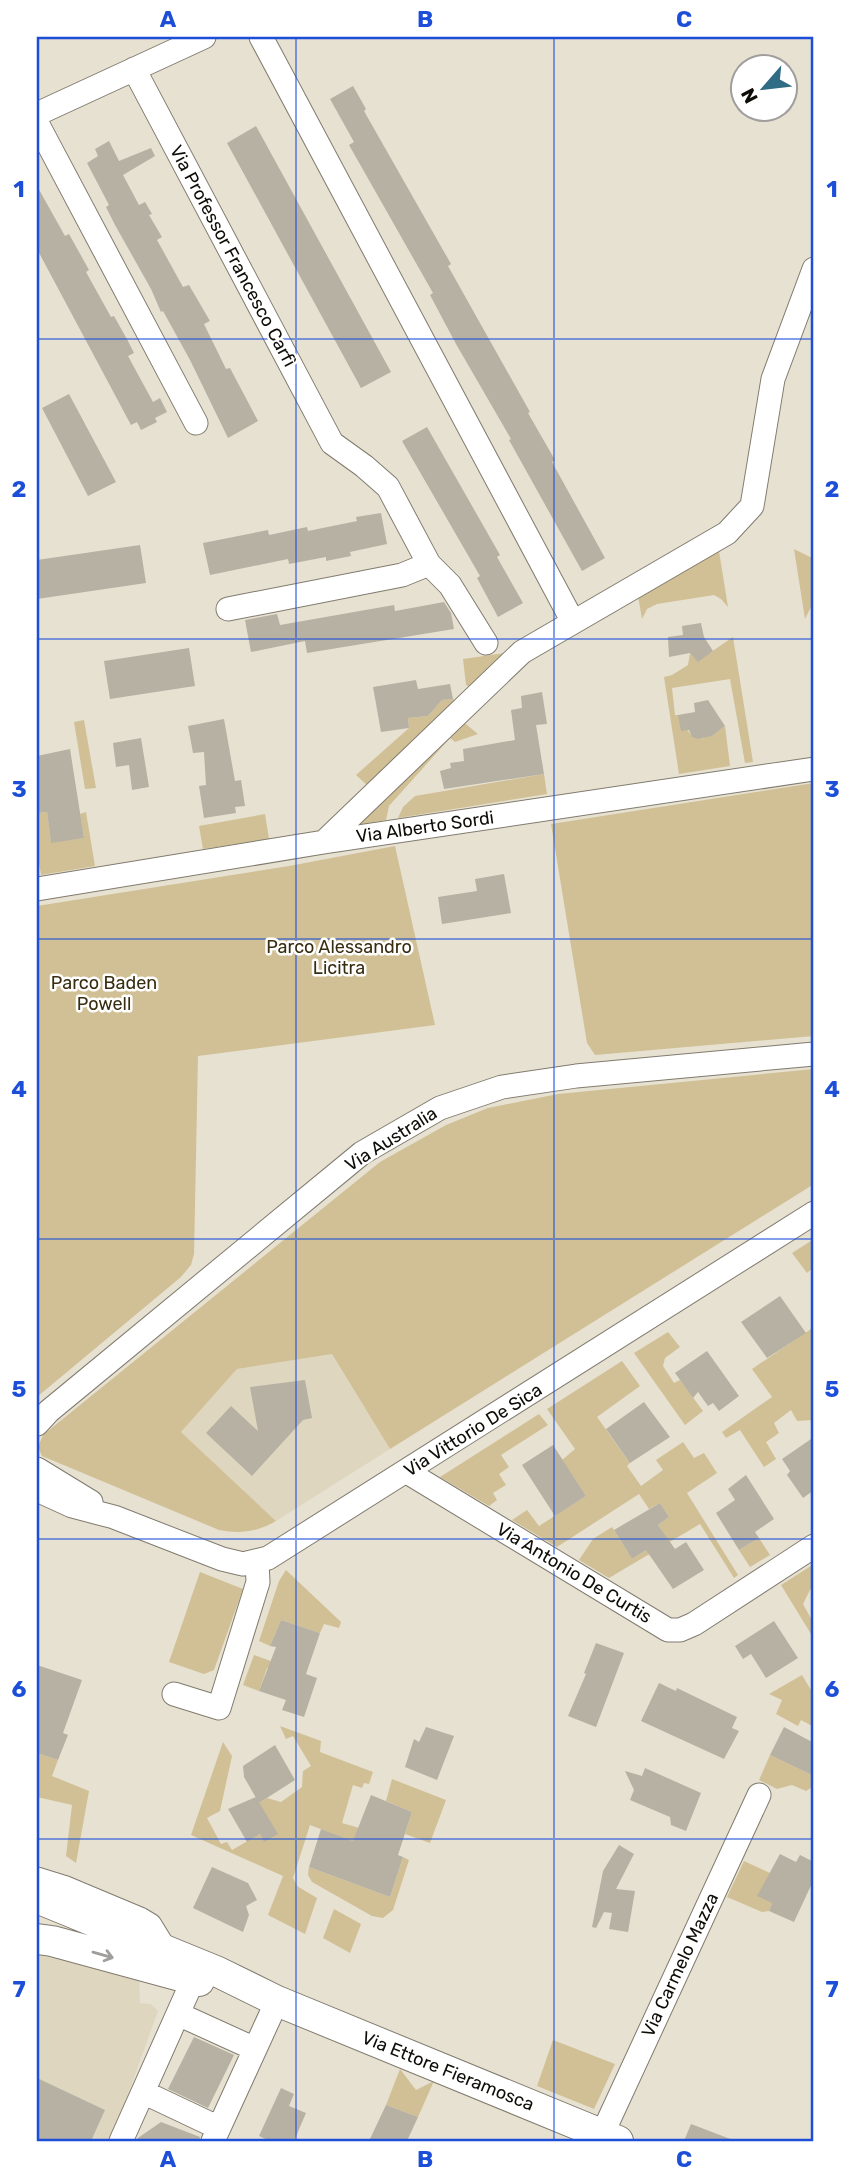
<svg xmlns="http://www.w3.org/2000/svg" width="851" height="2178" font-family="Rubik,sans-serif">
<rect width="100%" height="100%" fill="#e7e1d2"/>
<path fill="#dfd6c0" d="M332 1354 390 1449 276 1521 181 1432 237 1369Z
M37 1951 139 1975 140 2003 151 2004 158 2011 111 2141H37Z"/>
<path fill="#d1c095" d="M794 549 814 559V601L805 619Z
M719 551 728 607 721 599 714 595 657 604 647 609 642 619 638 596Z
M733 637 753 762 745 763 730 679 672 688 675 715H678C685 725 690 741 704 738L707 732 712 736 725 726 730 766 679 774 664 677 672 675 688 665 690 653 698 661Z
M511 652 474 689 466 685 463 659Z
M453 699 459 704 368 786 356 775 409 728 408 718 428 716 442 700Z
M84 720 96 788 85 789 74 722Z
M461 720 478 734 455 742 450 738 389 806 386 820 357 825Z
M544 774 547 794 398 818 403 807 415 796Z
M814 783V1036L595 1055 587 1043 551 824Z
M37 803 38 813 47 812 51 842 84 838 80 814 86 812 95 866 41 875 37 850Z
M265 814 269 839 203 849 199 826Z
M395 846 435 1025 198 1056 194 1254 191 1265 181 1277 37 1397V906L289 866Z
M814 1069V1184L390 1449 332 1354 237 1369 181 1432 276 1521C257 1532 240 1534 219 1530L42 1456 38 1447 43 1435 380 1162 446 1125 488 1108 558 1094Z
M814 1239V1267L807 1273 792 1253Z
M814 1327V1424L812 1420 797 1421 791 1410 774 1423 779 1433 766 1442 776 1459 764 1467 740 1430 726 1438 722 1432 772 1397 752 1369Z
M668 1332 680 1347 665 1358 663 1366 674 1383 680 1380 703 1411 685 1425 634 1353Z
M622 1361 640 1386 597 1417 630 1463 627 1466 641 1486 663 1470 656 1460 683 1442 694 1458 704 1453 717 1473 687 1493 738 1575 734 1578 700 1524 609 1578 579 1560 593 1539 612 1527 632 1559 666 1537 658 1525 669 1517 660 1503 649 1509 639 1494 557 1547 512 1520 527 1510 539 1526 586 1496 562 1460 575 1449 547 1409Z
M539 1414 548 1425 501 1455 509 1467 499 1474 506 1485 493 1493 497 1500 489 1506 440 1477Z
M759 1538 770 1555 750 1567 739 1550Z
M814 1564V1582L803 1604 814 1624V1639L781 1585Z
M286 1570 341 1622 339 1628 324 1624 320 1633 281 1620 270 1646 259 1641 279 1581Z
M200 1572 243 1589 214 1670 204 1674 169 1662Z
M254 1655 279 1664 267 1668 259 1691 243 1685Z
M802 1675 814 1695V1727L801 1720 798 1726 776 1714 782 1700 769 1694Z
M280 1726 321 1741 320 1752 373 1772 369 1784 364 1783 362 1788 353 1785 342 1823 363 1829 358 1843 310 1825 293 1878 297 1886 317 1898 305 1934 268 1915 283 1876 191 1835 223 1742 232 1756 220 1811 207 1818 221 1844 227 1842 232 1850 260 1834 264 1841 259 1803 267 1798 281 1802 302 1787 303 1771 311 1766 293 1736 286 1739Z
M37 1753 58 1760 52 1776 89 1791 76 1863 66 1856 72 1805 37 1797Z
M770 1755 812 1775 814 1771V1786L806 1791 792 1785 777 1789 759 1780Z
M392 1779 446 1800 430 1843 405 1834 412 1812 386 1801Z
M403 1857 409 1860 393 1910 383 1918 372 1916 312 1882 308 1875 309 1867 390 1897Z
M744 1861 770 1873 772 1903 769 1911 762 1912 727 1897Z
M334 1909 361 1924 350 1953 323 1938Z
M553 2040 615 2064 594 2109 537 2086Z
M400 2069 416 2090 434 2081 418 2117 386 2105Z"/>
<path fill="#b6b1a2" d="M353 86 366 109 364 111 451 264 448 266 530 412 528 413 555 460 552 462 605 558 582 571 509 440 511 439 456 344 430 295 433 293 349 145 354 142 330 99Z
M256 126 391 372 361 388 227 143Z
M109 141 119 161 151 148 155 156 123 175 139 205 145 202 152 214 149 215 162 237 157 240 183 287 189 285 210 321 204 324 226 369 230 368 258 421 228 438 190 360 163 311 161 312 151 289 115 225 106 207 109 205 87 163 98 156 95 149Z
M37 186 65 236 69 234 89 270 86 272 111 317 114 316 128 341 134 353 128 356 153 402 160 398 167 412 155 418 157 422 141 430 137 422 131 425 37 249Z
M69 394 116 482 88 496 42 408Z
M427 427 500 555 497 557 523 603 498 617 477 578 480 576 402 441Z
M381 513 387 544 350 552 351 556 326 561V557L289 564 288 559 210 575 203 543 268 530 269 535 307 527 308 531 357 521 356 517Z
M140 545 146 583 37 599V560Z
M444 602 451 613 454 629 307 653 305 641 251 652 245 620 277 614 280 625 394 605 395 611Z
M701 623 704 637 713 651 698 662 690 653 669 657 668 637 683 635 682 626Z
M189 648 195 686 110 699 104 661Z
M416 680 418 689 450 684 453 699 442 700 428 716 408 718 409 728 381 732 373 687Z
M542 692 547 724 536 725 544 774 444 789 440 771 451 768 450 763 464 761 463 749 515 740 511 710 522 708 521 696Z
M708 700 725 726 712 736 698 739 692 737 689 730 681 731 678 715 695 712 694 703Z
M224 719 235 781 241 780 245 806 235 807 236 813 204 818 199 786 206 785 204 752 193 753 188 726Z
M141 738 149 787 132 790 129 765 116 767 113 743Z
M70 749 84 838 51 843 47 812 38 813 37 756Z
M504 874 511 913 442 924 438 897 477 891 475 879Z
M780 1296 806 1333 767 1358 741 1322Z
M707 1351 739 1396 719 1411 713 1403 708 1406 698 1392 693 1398 675 1373Z
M305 1380 312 1418 303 1420 252 1476 206 1433 231 1406 258 1431 250 1387Z
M644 1402 670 1437 630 1463 606 1429Z
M814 1437V1490L803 1498 787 1475 790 1471 782 1459Z
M553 1445 586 1496 555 1516 522 1465Z
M746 1475 774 1519 755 1532 759 1538 739 1550 716 1513 735 1500 728 1489Z
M660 1503 669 1517 658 1525 675 1549 686 1542 704 1570 673 1589 646 1550 632 1559 614 1530Z
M281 1620 320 1633 306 1674 317 1678 304 1717 282 1710 286 1700 259 1691 276 1647 270 1646Z
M774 1621 798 1658 766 1678 751 1654 743 1659 735 1646Z
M596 1643 624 1653 596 1727 568 1716 586 1674 584 1673Z
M37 1665 82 1680 63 1733 68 1735 58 1760 37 1753Z
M659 1683 676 1691 677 1688 737 1717 732 1728 739 1731 724 1759 641 1721Z
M426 1727 454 1736 437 1780 405 1767 414 1739 419 1742Z
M784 1727 814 1743V1776L770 1755Z
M275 1745 295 1780 259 1803 244 1777 243 1766Z
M645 1768 701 1793 686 1831 671 1825 670 1817 630 1800 634 1790 625 1771 642 1776Z
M371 1795 412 1812 398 1855 403 1857 390 1897 309 1867 321 1829 353 1841Z
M256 1797 278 1834 264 1842 260 1834 247 1842 228 1809Z
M619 1845 634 1854 616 1889 635 1891 628 1932 609 1929 612 1913 604 1912 596 1928 592 1927 603 1871Z
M780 1854 796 1862 800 1855 814 1862V1879L794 1922 769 1911 772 1903 757 1896Z
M212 1867 248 1883 257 1900 246 1906 249 1915 243 1932 193 1908Z
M194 2037 234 2055 208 2108 168 2089Z
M37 2078 105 2110 91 2141H37Z
M281 2088 294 2094 289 2106 306 2113 294 2141H270L259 2136Z
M386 2105 418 2117 407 2141H369Z
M161 2122 200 2137 199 2141H136L138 2138Z
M691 2124 733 2140 732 2141H684Z"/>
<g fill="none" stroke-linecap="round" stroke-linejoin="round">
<g stroke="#817b6e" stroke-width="25">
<path id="minor" d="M261 37 573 622
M134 69 332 443 364 466 388 487 429 564 450 585 486 643
M37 114 204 37
M37 123 196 423
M228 609 402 575 429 564
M324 842 522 652 727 533 752 506 773 379 814 269
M37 889 324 842 814 769
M37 1424 49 1411 362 1153 440 1108 502 1087 576 1076 814 1054
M37 1469 91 1502
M407 1472 668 1630H680L694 1624 814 1546
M37 1490 72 1506 114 1517 222 1559 243 1564 268 1558 814 1213
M174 1694 219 1708 258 1582 257 1562
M37 1879 66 1888 140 1919 150 1925 166 1951
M178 2014 255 2049
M143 2092 219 2128
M121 2141 193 1980
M213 2141 277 2001
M599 2141 759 1795"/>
</g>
<g stroke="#817b6e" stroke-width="32">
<path id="major" d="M37 1898 218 1972 277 2001 618 2141
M37 1939 52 1941 199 1981"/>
</g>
<use href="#minor" stroke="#fff" stroke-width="23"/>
<use href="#major" stroke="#fff" stroke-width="30"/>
</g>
<defs><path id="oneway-shaft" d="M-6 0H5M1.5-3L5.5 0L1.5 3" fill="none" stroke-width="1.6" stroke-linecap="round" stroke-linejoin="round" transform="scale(1.75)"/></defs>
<use stroke="#9f9e9c" href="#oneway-shaft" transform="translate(103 1955) rotate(16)"/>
<path fill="none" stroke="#1d4ed8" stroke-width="2" stroke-opacity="0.55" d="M296 37V2141M554 37V2141M37 339H814M37 639H814M37 939H814M37 1239H814M37 1539H814M37 1839H814"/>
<g text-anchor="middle" stroke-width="5" stroke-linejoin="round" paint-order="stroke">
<g font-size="18" fill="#0e0c07" stroke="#fff">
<text transform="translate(233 256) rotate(62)" y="6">Via Professor Francesco Carfì</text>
<text transform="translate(425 827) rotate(-8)" y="6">Via Alberto Sordi</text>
<text transform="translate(391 1139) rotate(-32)" y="6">Via Australia</text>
<text transform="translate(473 1430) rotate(-32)" y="6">Via Vittorio De Sica</text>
<text transform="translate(574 1573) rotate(31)" y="6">Via Antonio De Curtis</text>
<text transform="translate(680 1965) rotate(-65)" y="6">Via Carmelo Mazza</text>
<text transform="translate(448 2071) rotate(22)" y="6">Via Ettore Fieramosca</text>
</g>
<g font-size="18" fill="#382d10" stroke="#fff">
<text x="339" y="953">Parco Alessandro<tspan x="339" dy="21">Licitra</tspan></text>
<text x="104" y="989">Parco Baden<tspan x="104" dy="21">Powell</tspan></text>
</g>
</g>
<rect width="851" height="2178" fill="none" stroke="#ffffff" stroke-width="77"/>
<g transform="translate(764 88) rotate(242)"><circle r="33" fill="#ffffff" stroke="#9f9e9c" stroke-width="2"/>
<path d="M0-5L12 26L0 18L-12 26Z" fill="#306c84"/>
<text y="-10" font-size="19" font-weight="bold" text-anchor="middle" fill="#0e0c07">N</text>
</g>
<rect x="38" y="38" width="774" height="2102" fill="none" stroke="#1d4ed8" stroke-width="2.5"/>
<g font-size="23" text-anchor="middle" font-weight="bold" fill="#1d4ed8">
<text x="168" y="27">A</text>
<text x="425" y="27">B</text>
<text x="684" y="27">C</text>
<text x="19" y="197">1</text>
<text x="832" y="197">1</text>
<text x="19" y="497">2</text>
<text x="832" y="497">2</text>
<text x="19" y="797">3</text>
<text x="832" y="797">3</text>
<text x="19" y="1097">4</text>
<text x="832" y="1097">4</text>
<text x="19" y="1397">5</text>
<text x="832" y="1397">5</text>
<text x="19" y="1697">6</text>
<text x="832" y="1697">6</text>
<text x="19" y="1997">7</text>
<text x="832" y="1997">7</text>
<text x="168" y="2167">A</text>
<text x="425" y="2167">B</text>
<text x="684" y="2167">C</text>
</g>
</svg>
